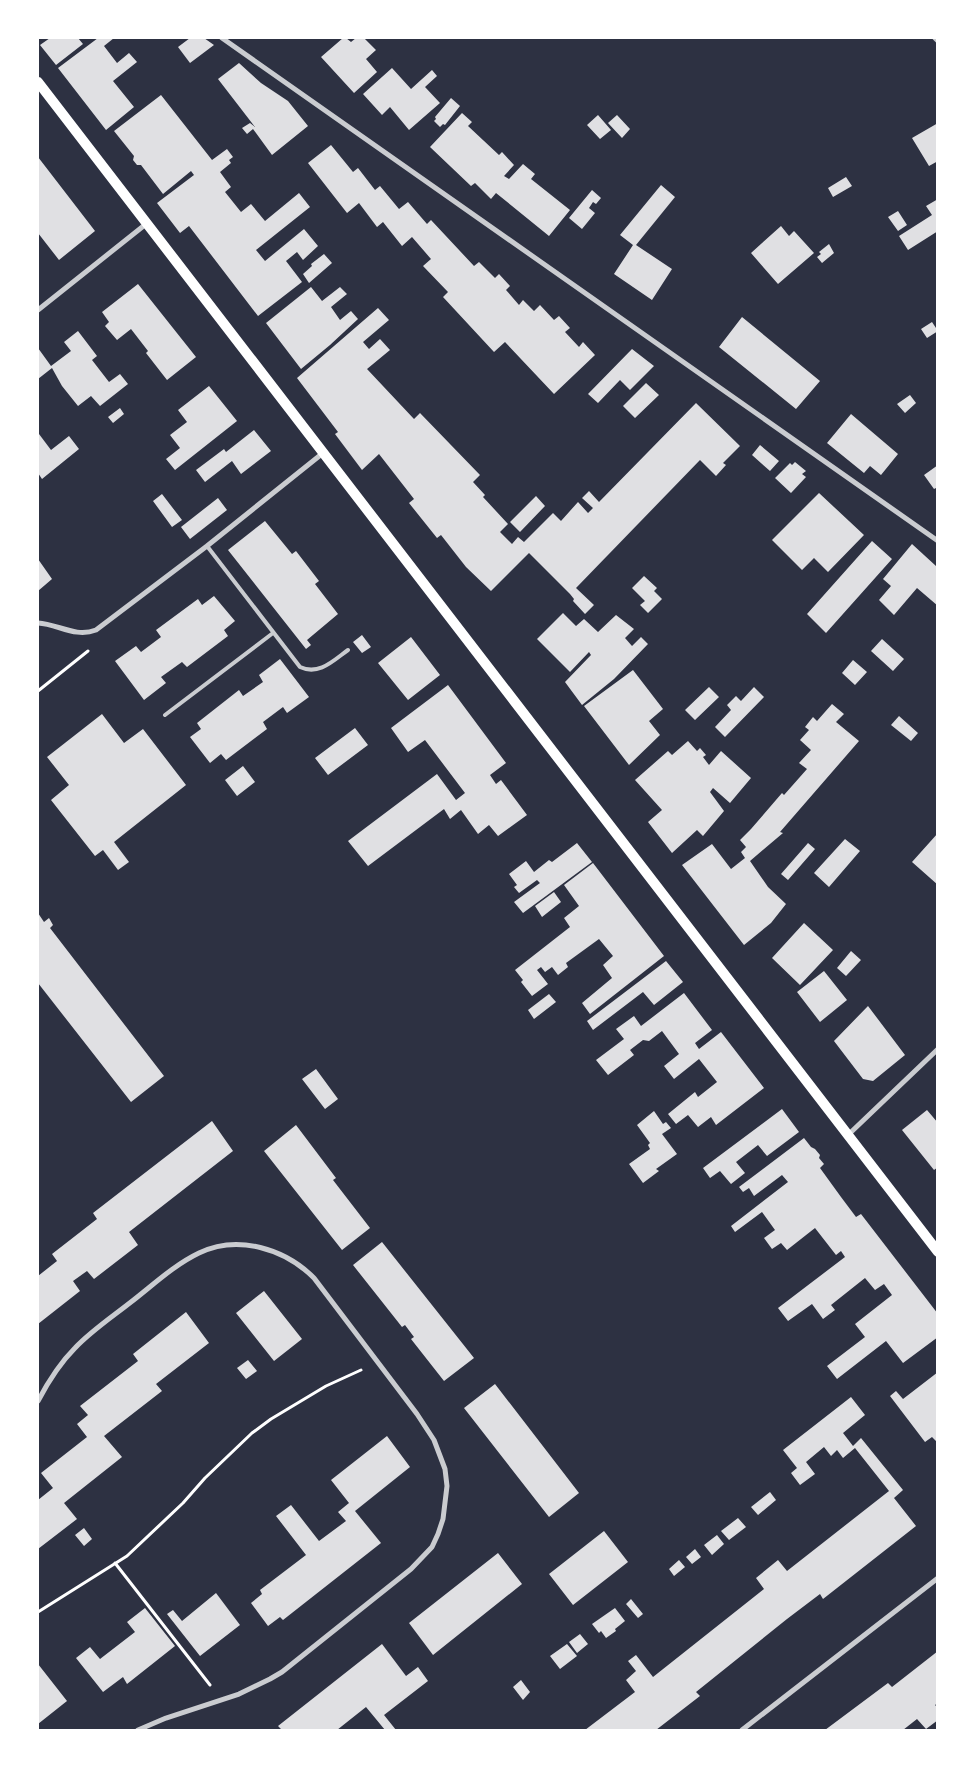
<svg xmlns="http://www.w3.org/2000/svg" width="975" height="1768" font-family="Poppins,sans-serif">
<rect width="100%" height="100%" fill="#2d3142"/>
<path fill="#e0e0e3" d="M50 38H78L83 44 56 65 40 45Z
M98 38H114L104 46 117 63 129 53 137 62 113 81 134 107 106 130 58 68Z
M190 38H204L214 45 190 63 178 47Z
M343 38H346L351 42 356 38H364L376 50 366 59 377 72 354 93 321 57Z
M239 63 261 83 288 101 308 126 272 155 253 129 247 134 242 128 250 123 255 127 218 79Z
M392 68 411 89 432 70 437 76 425 87 440 103 409 130 390 107 382 115 363 94Z
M161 95 212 160 227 149 233 157 229 160 231 163 220 172 231 187 225 192 241 212 251 204 265 221 299 193 310 207 256 250 265 261 304 229 318 246 303 260 297 252 286 261 302 282 258 316 189 226 180 233 157 203 194 175 191 171 163 194 141 165H137L133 160 134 156 114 131Z
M451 98 460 106 445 125 443 124 440 127 434 121 436 119 435 117Z
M462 113 472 122 468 126 499 155 502 152 514 165 504 176 509 179 523 164 535 174 531 179 570 210 549 236 496 193 491 199 475 183 471 186 430 147Z
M598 115 611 130 600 139 587 125Z
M617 115 630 129 622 138 608 123Z
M938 123V161L929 166 912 138Z
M331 145 353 172 358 168 375 190 380 186 399 209 408 202 427 224 431 220 474 266 479 262 495 278 499 274 510 286 506 290 519 305 523 300 534 311 540 305 554 320 559 316 570 328 565 332 579 347 583 342 595 355 554 394 505 342 494 352 443 297 448 292 423 266 431 259 412 237 402 246 383 222 377 227 359 203 347 213 308 163Z
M38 157 95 231 59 260 38 233Z
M846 177 852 186 833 197 828 188Z
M661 185 675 197 636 245 672 269 652 300 614 274 633 245 620 235Z
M592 190 601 198 596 204 593 202 589 208 595 213 582 229 569 218Z
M938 199V231L908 250 899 236 932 215 926 206Z
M898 211 907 225 898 231 888 217Z
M781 226 789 236 794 231 814 253 778 284 751 253Z
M829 244 834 253 822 263 817 257 821 254 819 252Z
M324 254 332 263 309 283 303 274 312 266 311 264Z
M138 284 196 357 167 380 146 353 148 351 131 329 117 340 105 326 109 322 102 312Z
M311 287 322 301 340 287 347 294 331 307 340 320 351 311 358 319 330 345 301 369 266 323Z
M378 308 389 320 363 342 369 349 380 339 390 350 367 369 414 419 420 413 480 475 473 482 485 495 483 497 508 524 500 532 512 544 518 537 524 542 553 513 561 521 578 502 588 513 593 508 582 498 589 491 599 502 696 403 740 446 723 463 726 465 716 476 700 460 576 588 594 605 585 614 573 601 574 599 570 594 529 553 491 591 466 567 441 535 437 538 409 503 414 499 379 454 362 470 335 434 338 432 297 378Z
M742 317 820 381 796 409 719 347Z
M932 322 938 331 927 338 921 329Z
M78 331 97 356 92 360 109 382 120 374 128 384 100 406 91 396 78 406 62 386 52 368 38 379V348L51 366 71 351 64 342Z
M632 349 654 366 630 390 620 380 598 403 588 394Z
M646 383 659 395 635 418 623 406Z
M209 386 237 421 175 470 166 459 180 448 170 435 187 422 178 410Z
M910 395 916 403 905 413 897 404Z
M120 408 124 414 113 423 108 417Z
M851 414 898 454 881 475 870 466 864 473 827 443Z
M254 430 271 451 241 474 232 461 205 482 196 470 224 449 226 452Z
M39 434 51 450 69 436 79 449 42 479 38 473V436Z
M760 445 779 461 770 471 752 455Z
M795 462 806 471 802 474 806 477 791 493 775 478 790 463 792 465Z
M938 465V487L934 489 924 475Z
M819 493 864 535 828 572 814 558 802 570 772 540Z
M162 494 182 520 172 527 153 501Z
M536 496 545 506 520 532 510 522Z
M218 498 227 510 190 539 181 527Z
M265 521 292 554 296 551 319 581 315 584 338 614 307 640 311 645 306 649 228 550Z
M872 541 892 559 826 633 807 614Z
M912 544 936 566 938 564V606L917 588 894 615 879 600 891 586 883 579Z
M38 559 52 579 38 591Z
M644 576 657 588 654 591 662 599 648 613 640 605 645 601 632 588Z
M214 596 235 621 224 630 228 636 187 667 182 662 161 677 166 683 144 700 115 661 136 646 141 652 161 637 156 630 198 599 202 605Z
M563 613 576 626 584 619 598 632 616 615 634 629 625 638 632 646 641 637 648 644 614 679 582 705 565 682 591 655 589 652 570 672 537 639Z
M362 635 371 647 362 653 353 642Z
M411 637 440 675 408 700 378 663Z
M882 639 904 659 893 671 871 651Z
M280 659 309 697 287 713 283 707 263 722 267 729 226 760 221 754 210 763 190 737 201 729 197 723 239 690 243 696 263 682 259 675Z
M853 660 867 672 855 685 842 673Z
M633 670 663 709 649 721 660 735 629 765 584 706Z
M448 685 506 763 490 775 496 784 501 780 527 815 498 836 489 825 478 834 461 810 450 819 444 809 368 866 348 841 437 774 456 800 465 793 425 740 408 752 391 728Z
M709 687 719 697 695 720 685 710Z
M754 687 764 697 725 737 715 727 731 710 727 705 736 696 741 701Z
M832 704 844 714 836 722 859 741 780 832 783 833 750 861 768 887 786 904 771 923 744 945 682 865 712 844 731 869 745 858 741 852 746 847 740 840 751 829 782 793 784 795 807 769 799 763 811 750 800 740 809 730 805 727 813 717 817 721Z
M102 714 124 743 143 729 186 785 114 842 129 862 118 870 103 850 95 856 51 800 69 785 47 757Z
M899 716 918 733 911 741 891 725Z
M355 728 368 745 328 775 315 758Z
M688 741 697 751 700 748 706 755 703 757 709 765 721 751 751 778 730 803 713 788 710 792 724 811 703 836 697 830 672 853 648 822 662 810 635 780 668 751 672 755Z
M243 766 255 782 237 796 225 780Z
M938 833V885L912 862Z
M845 839 860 851 829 887 814 873Z
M577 843 592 862 523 913 514 902 540 883 537 880 519 893 514 887 517 885 509 874 526 861 534 872 549 860 552 862Z
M808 843 815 849 788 880 781 874Z
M593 863 664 956 590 1014 582 1003 612 978 603 965 613 956 599 939 566 963 568 967 558 975 552 967 545 972 541 967 537 970 548 984 532 996 521 982 523 980 515 970 570 927 564 918 579 906 564 885Z
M554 892 561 902 542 917 535 906Z
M38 913 44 922 49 918 53 925 50 928 164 1076 131 1102 38 983Z
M804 923 833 950 800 985 772 958Z
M851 951 861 960 846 976 837 968Z
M666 961 683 982 654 1005 643 992 593 1030 587 1021Z
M824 971 847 1000 820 1022 797 992Z
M684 993 712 1030 695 1043 699 1049 721 1032 764 1088 716 1125 711 1117 698 1127 688 1115 676 1124 668 1114 695 1092 698 1097 717 1082 699 1059 674 1079 664 1066 679 1054 662 1031 649 1041 643 1040 630 1050 634 1055 608 1075 596 1060 624 1039 616 1029 634 1016 641 1026Z
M549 994 556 1002 534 1019 528 1010Z
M868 1006 905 1055 873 1081 863 1079 834 1041Z
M316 1069 338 1099 325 1109 302 1079Z
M782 1109 799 1132 767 1156 758 1145 736 1162 745 1173 731 1184 720 1171 710 1178 703 1168Z
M927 1110 938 1123V1167L934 1170 902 1130Z
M654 1111 663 1124 666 1122 671 1128 662 1134 677 1154 656 1169 659 1171 643 1183 629 1164 650 1149 648 1145 650 1143 637 1125Z
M212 1121 233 1151 129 1232 138 1245 94 1279 87 1271 73 1281 80 1291 38 1324V1276L57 1261 52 1254 97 1219 93 1213Z
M296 1125 336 1178 333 1180 370 1228 342 1250 264 1151Z
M804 1138 811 1147 815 1149 820 1155 819 1158 824 1164 820 1168 841 1197 856 1217 861 1214 938 1314V1337L903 1363 886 1341 837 1379 827 1366 865 1337 855 1324 892 1295 884 1284 875 1290 865 1278 831 1305 835 1310 823 1319 812 1304 788 1321 778 1308 845 1257 841 1251 836 1255 815 1228 787 1250 781 1243 772 1249 764 1238 775 1230 762 1212 735 1232 731 1226 788 1182 782 1175 754 1196 749 1188 743 1192 739 1187Z
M382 1242 474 1358 444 1381 411 1339 414 1337 405 1325 402 1327 353 1265Z
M264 1291 302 1339 274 1361 236 1313Z
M186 1312 209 1343 156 1384 162 1391 104 1436 122 1457 64 1503 77 1519 38 1549V1500L53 1488 41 1473 87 1437 77 1424 88 1415 80 1406 138 1361 133 1354Z
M248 1360 257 1371 246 1379 237 1368Z
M938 1372V1443L932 1437 925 1442 890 1396 896 1391 903 1399Z
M495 1384 579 1493 549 1517 464 1408Z
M851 1397 865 1415 843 1433 853 1446 861 1438 903 1490 894 1498 916 1526 823 1599 820 1594 787 1619 696 1692 700 1696 656 1730H585L635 1692 626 1680 636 1671 628 1661 636 1655 653 1677 764 1589 756 1578 778 1560 787 1571 889 1491 855 1448 843 1458 837 1450 831 1456 824 1447 806 1462 815 1474 800 1485 791 1473 797 1468 783 1450Z
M387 1436 410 1467 355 1511 381 1543 283 1620 280 1617 268 1626 251 1603 262 1594 260 1590 306 1555 276 1516 291 1505 319 1541 346 1521 338 1512 349 1503 331 1480Z
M770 1492 776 1500 758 1515 751 1507Z
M738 1518 746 1527 729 1540 721 1531Z
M84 1528 92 1539 84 1546 75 1535Z
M604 1531 628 1562 573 1605 549 1574Z
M717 1535 724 1544 712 1555 704 1545Z
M695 1549 701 1557 692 1564 686 1557Z
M498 1553 522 1584 433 1655 409 1623Z
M679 1560 685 1567 674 1576 669 1569Z
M216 1593 240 1625 200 1656 167 1614 173 1610 182 1621Z
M631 1599 643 1614 638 1618 626 1604Z
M145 1608 175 1646 127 1684 123 1677 103 1692 76 1658 90 1647 100 1659 135 1632 127 1622Z
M615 1608 625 1621 615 1629 616 1631 606 1638 601 1631 599 1633 592 1624Z
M580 1634 588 1644 577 1653 569 1642Z
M382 1644 406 1676 418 1667 428 1681 384 1715 396 1730H385L366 1707 337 1730H280L281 1729 278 1726Z
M567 1644 577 1656 560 1669 550 1656Z
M938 1651V1703L935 1705 938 1708V1720L926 1729 917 1719 903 1730H825L888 1683 892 1687Z
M38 1664 67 1701 38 1724Z
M521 1680 530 1692 523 1700 513 1687Z"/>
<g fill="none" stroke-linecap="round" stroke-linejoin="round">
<path stroke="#fff" stroke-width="3" d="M38 691 88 651
M115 1563 210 1685
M38 1612 127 1556 183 1503 205 1478 252 1433 271 1419 326 1386 361 1370"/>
<path stroke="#caccd0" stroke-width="4" d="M207 546 300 667C319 676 334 660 348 650
M165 715 273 633"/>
<path stroke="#caccd0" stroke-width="5" d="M222 38 938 541
M935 38 938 41
M38 310 146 224
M38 623C58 624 75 638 96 630L207 546 323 453
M848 1135 938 1049
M38 1401C48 1382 60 1363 75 1348 91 1331 112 1317 131 1302 153 1285 174 1265 199 1253 238 1234 285 1249 314 1278L417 1414 434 1440 445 1469 447 1486 443 1519 438 1534 432 1547 411 1569 282 1672 270 1679 239 1694 166 1718 138 1730
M742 1730 938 1578"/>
<path stroke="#fff" stroke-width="10" d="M38 82 938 1252"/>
</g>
<rect width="975" height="1768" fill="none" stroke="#ffffff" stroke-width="78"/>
</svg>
